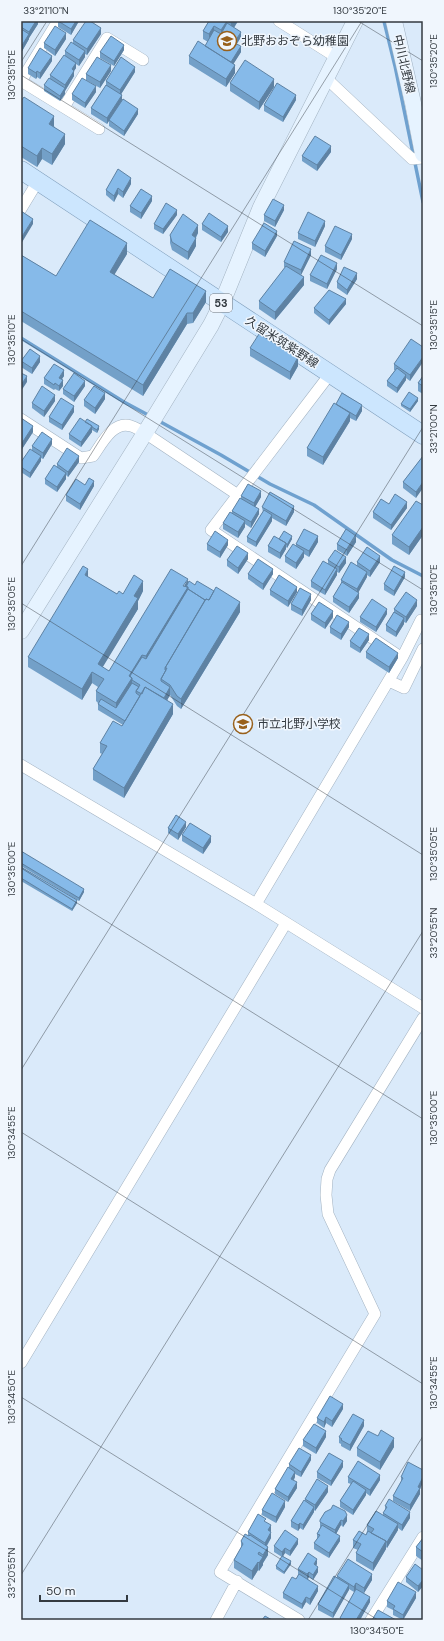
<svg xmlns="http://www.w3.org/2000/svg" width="444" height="1641" font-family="'DM Sans','Noto Sans JP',sans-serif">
<rect width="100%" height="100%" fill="#daeafa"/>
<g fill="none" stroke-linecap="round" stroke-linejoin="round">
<path stroke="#6fa1cf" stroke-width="3.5" d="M384 21 395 66 423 202
M21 338 124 402 150 416
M157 420 221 455 270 484 314 505 392 560 423 576"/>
<g stroke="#a3b3c2" stroke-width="12">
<path id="street" d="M279 21 336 57
M326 78 412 159 423 158
M21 81 99 129
M21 81 58 21
M64 107 107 38 143 60
M21 209 38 181
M330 374 211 530 402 658
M21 419 81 458 93 456C101 445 113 420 131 426 135 427 141 431 145 433L238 495
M389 681 404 688 423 649
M21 765 256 904 423 1008
M256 904 402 658 421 620
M21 1363 286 923
M216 1620 237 1581
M299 1620 220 1572 375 1314 328 1214 326 1195 327 1179 330 1170 423 1018
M371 1620 423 1537"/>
</g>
<g stroke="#a3b3c2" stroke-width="17">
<path id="secondary" d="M394 21 413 103 423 154
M21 631 145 433 211 325 222 303 261 207 355 21"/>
</g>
<g stroke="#809fbc" stroke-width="19">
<path id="primary" d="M21 170 423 435"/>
</g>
<use href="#street" stroke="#fff" stroke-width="11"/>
<use href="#secondary" stroke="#e6f3ff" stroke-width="16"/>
<use href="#primary" stroke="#cce6fe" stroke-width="18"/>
</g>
<path fill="#73a0c8" d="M21 21H38V24L29 38V39L21 53Z
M58 21H79L71 35 58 27Z
M209 21H238L234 28 241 37 237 44 241 52 233 64 235 73 226 87 189 64V56L205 46 208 42 203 39V31Z
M101 34 87 55 85 54V57L79 66 76 64V68L74 71V76L65 91V94L60 101 44 91V85L50 78V75L65 55V51L73 44V40Z
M66 39 55 56 44 48V43Z
M124 50 114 66 100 58V52Z
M52 61 40 79 37 77 36 79 28 74V68Z
M111 71 100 88 86 80V74Z
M135 72 121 94 122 100 138 114 124 136 109 126V121L107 124 91 114V108L106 85V81Z
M230 83 274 87 259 110 230 91Z
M96 92 85 108 72 100V94Z
M296 100 283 122 264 111V105Z
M21 101 54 126 65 144 52 165 42 159 37 167 21 157Z
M331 152 317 171 302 161V156Z
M131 184 123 198 118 194 114 202 106 195V190Z
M152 201 141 219 130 212V206Z
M284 210 275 227 264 221V215Z
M177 215 163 234 154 229V224Z
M202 224 228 232 221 242 202 230Z
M325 226 315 247 298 239V233Z
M198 233 196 238V246L188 260 172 250 170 243V235Z
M277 236 265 257 252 249V243Z
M352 239 341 260 325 252V246Z
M127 254 114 274 153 298 206 302 193 323 187 324 143 396 21 321V255L56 276Z
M311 255 301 275 304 285 275 320 259 309V301L285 268 284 267V262Z
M337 269 327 289 310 281V275Z
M357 279 347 295 337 288V282Z
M346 304 329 325 314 313V308Z
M423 347 410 381 406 378V380L397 393 387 386V381L395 370H394V364Z
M250 348 298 366 290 380 250 356Z
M21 361 40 362 32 374 21 367Z
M64 376 62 379 63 386 59 391 55 389 54 390 44 384V378Z
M423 376V394L418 391V383Z
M85 386 74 402 63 394V389Z
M105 399 95 414 84 406V400Z
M55 401 44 417 32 408V403Z
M418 401 410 412 401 406V404Z
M336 404 362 411 356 421 350 418V421L323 465 307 456V448Z
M74 412 62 430 49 422V417Z
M21 418 33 432 22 449 21 448Z
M85 422 99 429 97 433 92 430V432L81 447 69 439V434Z
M52 444 43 459 41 458V461L30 478 21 472V462L32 450V446Z
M423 456 416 498 403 488V482Z
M79 462 68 477 66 475V479L57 492 45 484V479L57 467V464Z
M85 485 94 486 80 510 66 501V495Z
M241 496 261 497 255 507 259 514 251 528 245 524V527L238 538 223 529V523L232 513V511L241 499Z
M389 504 407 508 391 530 373 518V512Z
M423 505V535L409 555 392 544V535Z
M262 507 294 512 286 526 272 518V521L256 547 247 542V537L263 512Z
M279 539H292L287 548 286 547V549L280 559 268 552V546Z
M318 542 309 557 304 554V557L296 569 285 562V556L296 546V544Z
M356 542 347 556 337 550V544Z
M207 544 228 545 220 558 207 550Z
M248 559 238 574 227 566V560Z
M328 560 346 563 339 573 337 572V575L325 595 311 587V581L328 564Z
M357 562H380L370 577 367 575V577L358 592 359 598 349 613 333 602V597L341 584V580L357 565Z
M248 574H273L263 590 248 579Z
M88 577 117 594 143 591 138 601V609L102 667 109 671 188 584 240 612 181 709 177 706 170 695 167 700 173 714 124 798 93 780V769L102 754 100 753V743L123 725 98 710V703L96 701V691L98 687 92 683 82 700 28 667V657Z
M405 577 394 596 384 590V584Z
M270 590 297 592 288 607 270 595Z
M311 600 302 616 291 610V604Z
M417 606 406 623 404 622V624L396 637 386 631V625L394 612V609Z
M311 614 333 617 325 629 311 620Z
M387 614 376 632 360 622V617Z
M330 627H349L341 640 330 633Z
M369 640 360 653 350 647V641Z
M366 652 398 658 389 673 366 658Z
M186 827 178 840 168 833V828Z
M182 835 211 842 203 854 182 841Z
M21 851 84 892 79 901 21 866Z
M21 867 77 903 72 911 21 881Z
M423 1028V1036H422V1030Z
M343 1409 332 1427 326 1423 324 1428 317 1423V1418Z
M364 1426 350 1451 341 1446V1444L339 1443V1437Z
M326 1437 316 1454 303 1446V1440Z
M394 1447 380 1470 357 1456V1448Z
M311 1460 301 1477 295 1474V1477L294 1480 297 1488 288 1502 275 1494V1489L289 1468V1464Z
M343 1467 331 1486 317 1478V1472Z
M423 1470V1482L420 1489V1494L410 1511 393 1501V1496L401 1482V1477Z
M348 1477 380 1480 370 1496 366 1493V1495L353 1515 340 1507V1501L351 1484 348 1483Z
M328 1492 315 1511 314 1510V1512L303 1530 300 1528 298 1531 291 1527V1521L305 1501V1499Z
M385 1506 410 1518 402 1531 398 1528V1530L387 1548 386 1547V1549L373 1571 356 1561V1553L358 1550 353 1548V1540L366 1535 367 1531V1525L383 1515V1513L385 1510Z
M285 1507 276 1523 262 1515V1510Z
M325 1512 347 1521 343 1527 341 1525 336 1534 340 1541 329 1558 314 1549V1543L317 1539V1534L320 1528V1520Z
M266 1522 271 1531 270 1532 271 1538 267 1546 268 1555 263 1563V1565L259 1571 258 1570 252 1580 234 1568V1560L241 1549V1541L248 1535V1532Z
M423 1538V1561L416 1556V1547Z
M298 1544 290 1556 285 1553 283 1556 291 1564 284 1574 276 1569V1566L282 1557 274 1552V1546Z
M317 1564 316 1565 318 1572 313 1580 309 1577 308 1579 318 1591 310 1605 306 1602 302 1609 283 1598V1593L296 1579 298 1575V1569Z
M423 1570V1586L418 1592 406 1582V1577Z
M337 1576 372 1580 364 1593 370 1602 360 1620H340V1618L356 1589 354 1592 349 1589 333 1618 318 1610V1604L337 1578Z
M416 1598 403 1620 393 1615V1610L387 1607V1601Z"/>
<path fill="#5e82a3" d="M36 21H38V24L29 38V32Z
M76 21H79L71 35V29Z
M227 21V29L221 39V30Z
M233 21H238L231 32V23Z
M214 26V34L209 43V34Z
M101 28V34L87 55V49Z
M241 32V37L234 48V43Z
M66 33V39L55 56V50Z
M29 34V39L21 53V47Z
M124 45V50L114 66V61Z
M241 46V52L231 68V62Z
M85 51V57L79 66V60Z
M52 56V61L40 79V73Z
M76 63V68L74 71V76L65 91V94L60 101V96L65 88V85L72 69Z
M111 65V71L100 88V82Z
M235 65V73L226 87V79Z
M135 67V72L120 96V90Z
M37 71V77L36 79V73Z
M274 79V87L259 110V102Z
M96 86V92L85 108V103Z
M122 95V100L107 124V118Z
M296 95V100L283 122V117Z
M138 109V114L124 136V131Z
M54 116V127L49 124Z
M65 134V144L52 165V154Z
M331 146V152L317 171V165Z
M42 148V159L37 167V156Z
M131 178V184L123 198V192Z
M22 179V185L21 187V181Z
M118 188V194L114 202V196Z
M152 196V201L141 219V213Z
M284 205V210L275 227V221Z
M177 210V215L163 234V229Z
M33 219V224L21 244V238Z
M325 221V226L315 247V241Z
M198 225V233L192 243V235Z
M228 226V232L221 242V237Z
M277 231V236L265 257V251Z
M352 234V239L341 260V255Z
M196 238V246L188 260V252Z
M127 243V254L110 282V272Z
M311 249V255L301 275V270Z
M337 263V269L327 289V284Z
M357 273V279L347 295V290Z
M304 277V285L275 320V312Z
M206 291V302L193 323V313Z
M346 299V304L329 325V320Z
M187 313V324L143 396V385Z
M40 356V362L32 374V368Z
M298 357V366L290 380V372Z
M423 357V362L410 381V375Z
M64 370V376L59 383V378Z
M406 375V380L397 393V388Z
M27 376V382L21 391V385Z
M63 380V386L59 391V386Z
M85 381V386L74 402V396Z
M105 393V399L95 414V408Z
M55 395V401L44 417V411Z
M418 398V401L410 412V409Z
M362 405V411L356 421V416Z
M74 406V412L62 430V425Z
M350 413V421L323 465V457Z
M33 426V432L22 449V443Z
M92 426V432L81 447V442Z
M99 426V429L97 433V430Z
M52 439V444L43 459V453Z
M41 456V461L30 478V473Z
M79 456V462L68 477V472Z
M66 473V479L57 492V487Z
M94 481V486L80 510V504Z
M423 482V488L416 498V492Z
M261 491V497L254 509V503Z
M407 502V508L391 530V525Z
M294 506V512L286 526V521Z
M259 509V514L251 528V522Z
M272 515V521L256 547V542Z
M245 521V527L238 538V532Z
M423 527V535L409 555V547Z
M292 536V539L287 548V545Z
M318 536V542L309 557V551Z
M356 536V542L347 556V550Z
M228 540V545L220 558V552Z
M286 543V549L280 559V553Z
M304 551V557L296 569V563Z
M248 553V559L238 574V568Z
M380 556V562L370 577V571Z
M346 557V563L339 573V567Z
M88 569V580L85 575Z
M273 569V574L263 590V584Z
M337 569V575L325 595V590Z
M367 572V577L357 595V589Z
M405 572V577L394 596V591Z
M188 579V598L146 667V656Z
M143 581V591L138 601V609L98 675V664L134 596Z
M297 587V592L288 607V601Z
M359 593V598L349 613V607Z
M311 594V600L302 616V610Z
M417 600V606L406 623V617Z
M240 602V612L181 709V699Z
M387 609V614L376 632V627Z
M333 611V617L325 629V623Z
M404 618V624L396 637V632Z
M349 622V627L341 640V634Z
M369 634V640L360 653V648Z
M398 653V658L389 673V667Z
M142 655V665L132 680V689L116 714V703L129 676Z
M92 672V683L82 700V689Z
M170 687V695L163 708V700Z
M22 689V697L21 699V690Z
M173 704V714L124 798V788Z
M186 822V827L178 840V834Z
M211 836V842L203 854V848Z
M84 889V892L79 901V898Z
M77 900V903L72 911V909Z
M343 1404V1409L332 1427V1421Z
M326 1417V1423L324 1428V1422Z
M364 1420V1426L350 1451V1445Z
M326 1431V1437L316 1454V1448Z
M394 1438V1447L380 1470V1462Z
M311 1455V1460L301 1477V1472Z
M343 1461V1467L331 1486V1481Z
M295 1472V1477L291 1484V1479Z
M380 1475V1480L370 1496V1490Z
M423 1477V1482L420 1489V1494L410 1511V1505L418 1487Z
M297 1482V1488L288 1502V1497Z
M328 1486V1492L315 1511V1505Z
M366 1490V1495L353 1515V1510Z
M285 1501V1507L276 1523V1517Z
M314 1507V1512L303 1530V1525Z
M410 1512V1518L402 1531V1525Z
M347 1515V1521L343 1527V1521Z
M341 1520V1525L335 1536V1530Z
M300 1523V1528L298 1531V1525Z
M398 1524V1530L387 1548V1542Z
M271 1525V1531L268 1536V1530Z
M271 1532V1538L265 1548V1543Z
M340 1536V1541L329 1558V1553Z
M298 1539V1544L290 1556V1551Z
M386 1541V1549L373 1571V1563Z
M268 1547V1555L263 1563V1555Z
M285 1548V1553L282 1558V1552Z
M263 1557V1565L259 1571V1563Z
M317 1559V1564L314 1569V1564Z
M291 1561V1564L284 1574V1572Z
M258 1562V1570L252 1580V1571Z
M318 1567V1572L313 1580V1575Z
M309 1572V1577L307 1580V1574Z
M372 1574V1580L364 1593V1588Z
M423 1580V1586L418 1592V1586Z
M356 1583V1589L354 1592V1587Z
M349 1585V1590L333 1618V1613Z
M318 1586V1591L310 1605V1599Z
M416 1592V1598L403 1620V1615Z
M306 1597V1602L302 1609V1604Z
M370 1597V1602L360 1620H356Z"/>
<path fill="#86bae9" stroke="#5e82a3" d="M21 21H36L29 32 21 27Z
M58 21H76L71 29Z
M86 21H90L101 28 87 49 73 40Z
M209 21H227L221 30 214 26 209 34 203 31Z
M228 21H233L231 23Z
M227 23 241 32 234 43 241 46 231 62 205 46 214 30 221 34Z
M55 26 66 33 55 50 44 43Z
M21 29 29 34 21 47Z
M111 36 124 45 114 61 100 52Z
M198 41 235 65 226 79 189 56Z
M71 42 85 51 79 60 65 51Z
M40 48 52 56 40 73 37 71 36 73 28 68Z
M64 55 76 63 72 69 74 71 65 85 50 75Z
M97 57 111 65 100 82 86 74Z
M121 57 135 67 120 90 106 81Z
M245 60 274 79 259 102 230 83Z
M49 78 65 88 60 96 44 85Z
M82 78 96 86 85 103 72 94Z
M277 83 296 95 283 117 264 105Z
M106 85 122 95 107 118 91 108Z
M24 97 54 116 49 124 65 134 52 154 42 148 37 156 21 146V101Z
M123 99 138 109 124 131 109 120Z
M315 136 331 146 317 165 302 156Z
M118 169 131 178 123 192 118 188 114 196 106 190Z
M141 189 152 196 141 213 130 206Z
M273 199 284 205 275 221 264 215Z
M166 203 177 210 163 229 154 224Z
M21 211 33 219 21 238Z
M308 212 325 221 315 241 298 233Z
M209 213 228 226 221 237 202 224Z
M183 214 198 225 192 235 196 238 188 252 172 242 170 235Z
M90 220 127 243 110 272 153 298 170 269 206 291 193 313H187L143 385 21 311V255L56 276Z
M264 223 277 231 265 251 252 243Z
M335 226 352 234 341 255 325 246Z
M294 241 311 249 301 270 284 262Z
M321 255 337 263 327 284 310 275Z
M286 266 304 277 275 312 259 301Z
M344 267 357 273 347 290 337 282Z
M329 290 346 299 329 320 314 308Z
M259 334 298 357 290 372 250 348Z
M411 339 423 347V357L410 375 394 364Z
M30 349 40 356 32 368 21 361Z
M54 364 64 370 59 378 63 380 59 386 55 383 54 385 44 378Z
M397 368 406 375 397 388 387 381Z
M21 373 27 376 21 385Z
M74 373 85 381 74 396 63 389Z
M423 376V386L418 383Z
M42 386 55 395 44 411 32 403Z
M94 386 105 393 95 408 84 400Z
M409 392 418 398 410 409 401 404Z
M342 393 362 405 356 416 336 404Z
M61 398 74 406 62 425 49 417Z
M334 403 350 413 323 457 307 448Z
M21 418 33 426 22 443 21 442Z
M80 418 92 426 81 442 69 434Z
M87 419 99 426 97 430 92 427V426L85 422Z
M42 432 52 439 43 453 32 446Z
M67 448 79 456 68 472 57 464Z
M30 449 41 456 30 473 21 467V462Z
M423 456V482L416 492 403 482Z
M54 465 66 473 57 487 45 479Z
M89 478 94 481 80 504 66 495 76 479 85 485Z
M248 484 261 491 254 503 241 496Z
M270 492 294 506 286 521 262 507Z
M395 494 407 502 391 525 373 512 381 499 389 504Z
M240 498 259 509 251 522 232 511Z
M416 501 423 505V527L409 547 392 535Z
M264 510 272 515 256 542 247 537Z
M230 512 245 521 238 532 223 523Z
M304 529 318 536 309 551 296 544Z
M346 529 356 536 347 550 337 544Z
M215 531 228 540 220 552 207 544Z
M284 531 292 536 287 545 286 543 279 539Z
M274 536 286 543 280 553 268 546Z
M293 544 304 551 296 563 285 556Z
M237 546 248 553 238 568 227 560Z
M367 547 380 556 370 571 357 562Z
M335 550 346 557 339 567 328 560Z
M258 559 273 569 263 584 248 574Z
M323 561 337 569 325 590 311 581Z
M351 562 367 572 357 589 341 580Z
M83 566 88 569 85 575 117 594 119 591 123 594 134 575 143 581 134 596 138 598 98 664 109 671 171 569 188 579 183 586 188 587 146 656 142 655 129 676 132 678 116 703 96 691 104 679 92 672 82 689 28 657Z
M394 566 405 572 394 591 384 584Z
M279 575 297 587 288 601 270 590Z
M189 581 195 585 197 581 214 591 209 600 206 599 205 600 188 589V587H186Z
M342 582 359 593 349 607 333 597Z
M216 587 240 602 181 699 177 696 170 685 161 679 167 668H165L206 599 209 600Z
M300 588 311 594 302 610 291 604Z
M188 589 205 600 165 668V670H166L161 679V681L170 687 164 698 145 687 142 694 136 691 140 685 132 680V678L130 676 142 657 146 659Z
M406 592 417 600 406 617 394 609Z
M372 599 387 609 376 627 360 617Z
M319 602 333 611 325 623 311 614Z
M394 612 404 618 396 632 386 625Z
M337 615 349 622 341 634 330 627Z
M359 628 369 634 360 648 350 641Z
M376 638 398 653 389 667 366 652Z
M132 683 139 687 136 691V693L140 696 125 721 98 704 101 699 116 708Z
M145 687 173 704 124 788 93 769 107 746 100 743 113 721 122 726Z
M176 815 186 822 178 834 168 828Z
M190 823 211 836 203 848 182 835Z
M21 851 84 889 79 898 21 863Z
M21 867 77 900 72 909 21 878Z
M330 1396 343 1404 332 1421 326 1417 324 1422 317 1418Z
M353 1414 364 1420 350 1445 341 1440 342 1439 339 1437Z
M314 1424 326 1431 316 1448 303 1440Z
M381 1430 394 1438 380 1462 357 1448 368 1431 378 1436Z
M299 1448 311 1455 301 1472 289 1464Z
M329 1453 343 1461 331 1481 317 1472Z
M358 1461 380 1475 370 1490 348 1477Z
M408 1462 423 1470V1477L418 1487 420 1488 410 1505 393 1496 403 1478 401 1477Z
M288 1467 295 1472 291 1479 297 1482 288 1497 275 1489Z
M317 1479 328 1486 315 1505 305 1499Z
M353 1481 366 1490 353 1510 340 1501Z
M272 1493 285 1501 276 1517 262 1510Z
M389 1499 410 1512 402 1525 383 1513 387 1507 385 1506Z
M304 1500 314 1507 303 1525 300 1523 298 1525 291 1521Z
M333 1505 345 1511 347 1515 343 1521 341 1520 335 1530 320 1522V1520L325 1512 331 1509Z
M376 1511 398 1524 387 1542H386V1541L371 1533 374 1529 367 1525Z
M258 1514 266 1519 264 1521 271 1525 268 1530 271 1532 265 1543 248 1532Z
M322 1525 340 1536 329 1553 314 1543 320 1535 317 1534Z
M285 1530 298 1539 290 1551 285 1548 282 1552 274 1546Z
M359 1531 366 1535 368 1531 386 1541 373 1563 356 1553 361 1544 353 1540Z
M245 1534 249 1536 250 1535 268 1547 263 1555 259 1552 258 1554 263 1557 259 1563 258 1562 252 1571 234 1560 243 1544 241 1541Z
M423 1538V1552L416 1547Z
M308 1553 317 1559 314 1564 318 1567 313 1575 309 1572 307 1574 298 1569Z
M282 1556 291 1561 284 1572 276 1566Z
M348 1559 372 1574 364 1588 356 1583 354 1587 337 1576Z
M415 1564 423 1570V1580L418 1586 406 1577Z
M299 1574 318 1586 310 1599 306 1597 302 1604 283 1593 292 1577 296 1579Z
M334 1576 349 1585 333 1613 318 1604Z
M398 1582 416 1592 403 1615 393 1609 395 1606 387 1601Z
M356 1589 370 1597 356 1620H342L340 1618Z
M378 1610 396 1620H372Z
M265 1616 272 1620H262Z"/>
<path fill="none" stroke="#333a40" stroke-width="1" stroke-opacity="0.45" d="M358 21 423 61M21 62 47 21M21 75 423 326M21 339 423 590M21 566 362 21M21 603 423 855M21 868 423 1119M21 1070 423 427M21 1132 423 1384M21 1397 378 1620M21 1575 423 931M308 1620 423 1436"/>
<defs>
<g id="school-ring" transform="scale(1)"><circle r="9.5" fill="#f0f6fd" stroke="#98601b" stroke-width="1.5"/><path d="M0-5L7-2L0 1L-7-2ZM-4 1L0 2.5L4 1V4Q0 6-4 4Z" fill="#98601b"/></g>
</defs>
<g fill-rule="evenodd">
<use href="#school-ring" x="227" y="41"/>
<use href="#school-ring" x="243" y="724"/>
</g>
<g text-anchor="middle" stroke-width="3" stroke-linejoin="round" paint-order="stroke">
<rect fill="#f0f6fd" stroke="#6c7279" stroke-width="1" x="210" y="294" width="22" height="18" rx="3"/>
<g font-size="11" font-weight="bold" fill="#333a40">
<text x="221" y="307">53</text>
</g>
<g font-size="12" fill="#333a40" stroke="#f0f6fd" text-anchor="start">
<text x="241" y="45">北野おおぞら幼稚園</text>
<text x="257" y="728">市立北野小学校</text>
</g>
<g font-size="12" fill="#333a40" stroke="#f0f6fd">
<text transform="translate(404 64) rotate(77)" y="4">中川北野線</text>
<text transform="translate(282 342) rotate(33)" y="4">久留米筑紫野線</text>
</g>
</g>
<rect width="444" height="1641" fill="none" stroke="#f0f6fd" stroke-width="44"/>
<path d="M40 1595v6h87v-6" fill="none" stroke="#333a40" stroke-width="2"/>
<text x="46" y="1595" font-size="12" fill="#333a40" stroke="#f0f6fd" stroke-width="3" paint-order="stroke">50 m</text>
<rect x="22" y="22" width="400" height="1597" fill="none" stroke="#333a40" stroke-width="1.5"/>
<g font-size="10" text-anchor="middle" fill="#333a40">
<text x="46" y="14">33°21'10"N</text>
<text x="360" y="14">130°35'20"E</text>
<text transform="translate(433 61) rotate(-90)" y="4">130°35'20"E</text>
<text transform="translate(11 75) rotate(-90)" y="4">130°35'15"E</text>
<text transform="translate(433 325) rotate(-90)" y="4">130°35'15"E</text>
<text transform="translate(11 340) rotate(-90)" y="4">130°35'10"E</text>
<text transform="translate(433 429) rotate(-90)" y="4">33°21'00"N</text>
<text transform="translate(433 590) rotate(-90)" y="4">130°35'10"E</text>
<text transform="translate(11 604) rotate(-90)" y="4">130°35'05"E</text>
<text transform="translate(433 854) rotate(-90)" y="4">130°35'05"E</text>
<text transform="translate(11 869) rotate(-90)" y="4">130°35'00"E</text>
<text transform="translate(433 933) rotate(-90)" y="4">33°20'55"N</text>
<text transform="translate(433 1118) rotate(-90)" y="4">130°35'00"E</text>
<text transform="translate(11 1133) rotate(-90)" y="4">130°34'55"E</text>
<text transform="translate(433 1383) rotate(-90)" y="4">130°34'55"E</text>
<text transform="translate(11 1397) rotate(-90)" y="4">130°34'50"E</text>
<text transform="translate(11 1573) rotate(-90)" y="4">33°20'55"N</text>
<text x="377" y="1634">130°34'50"E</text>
</g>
</svg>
